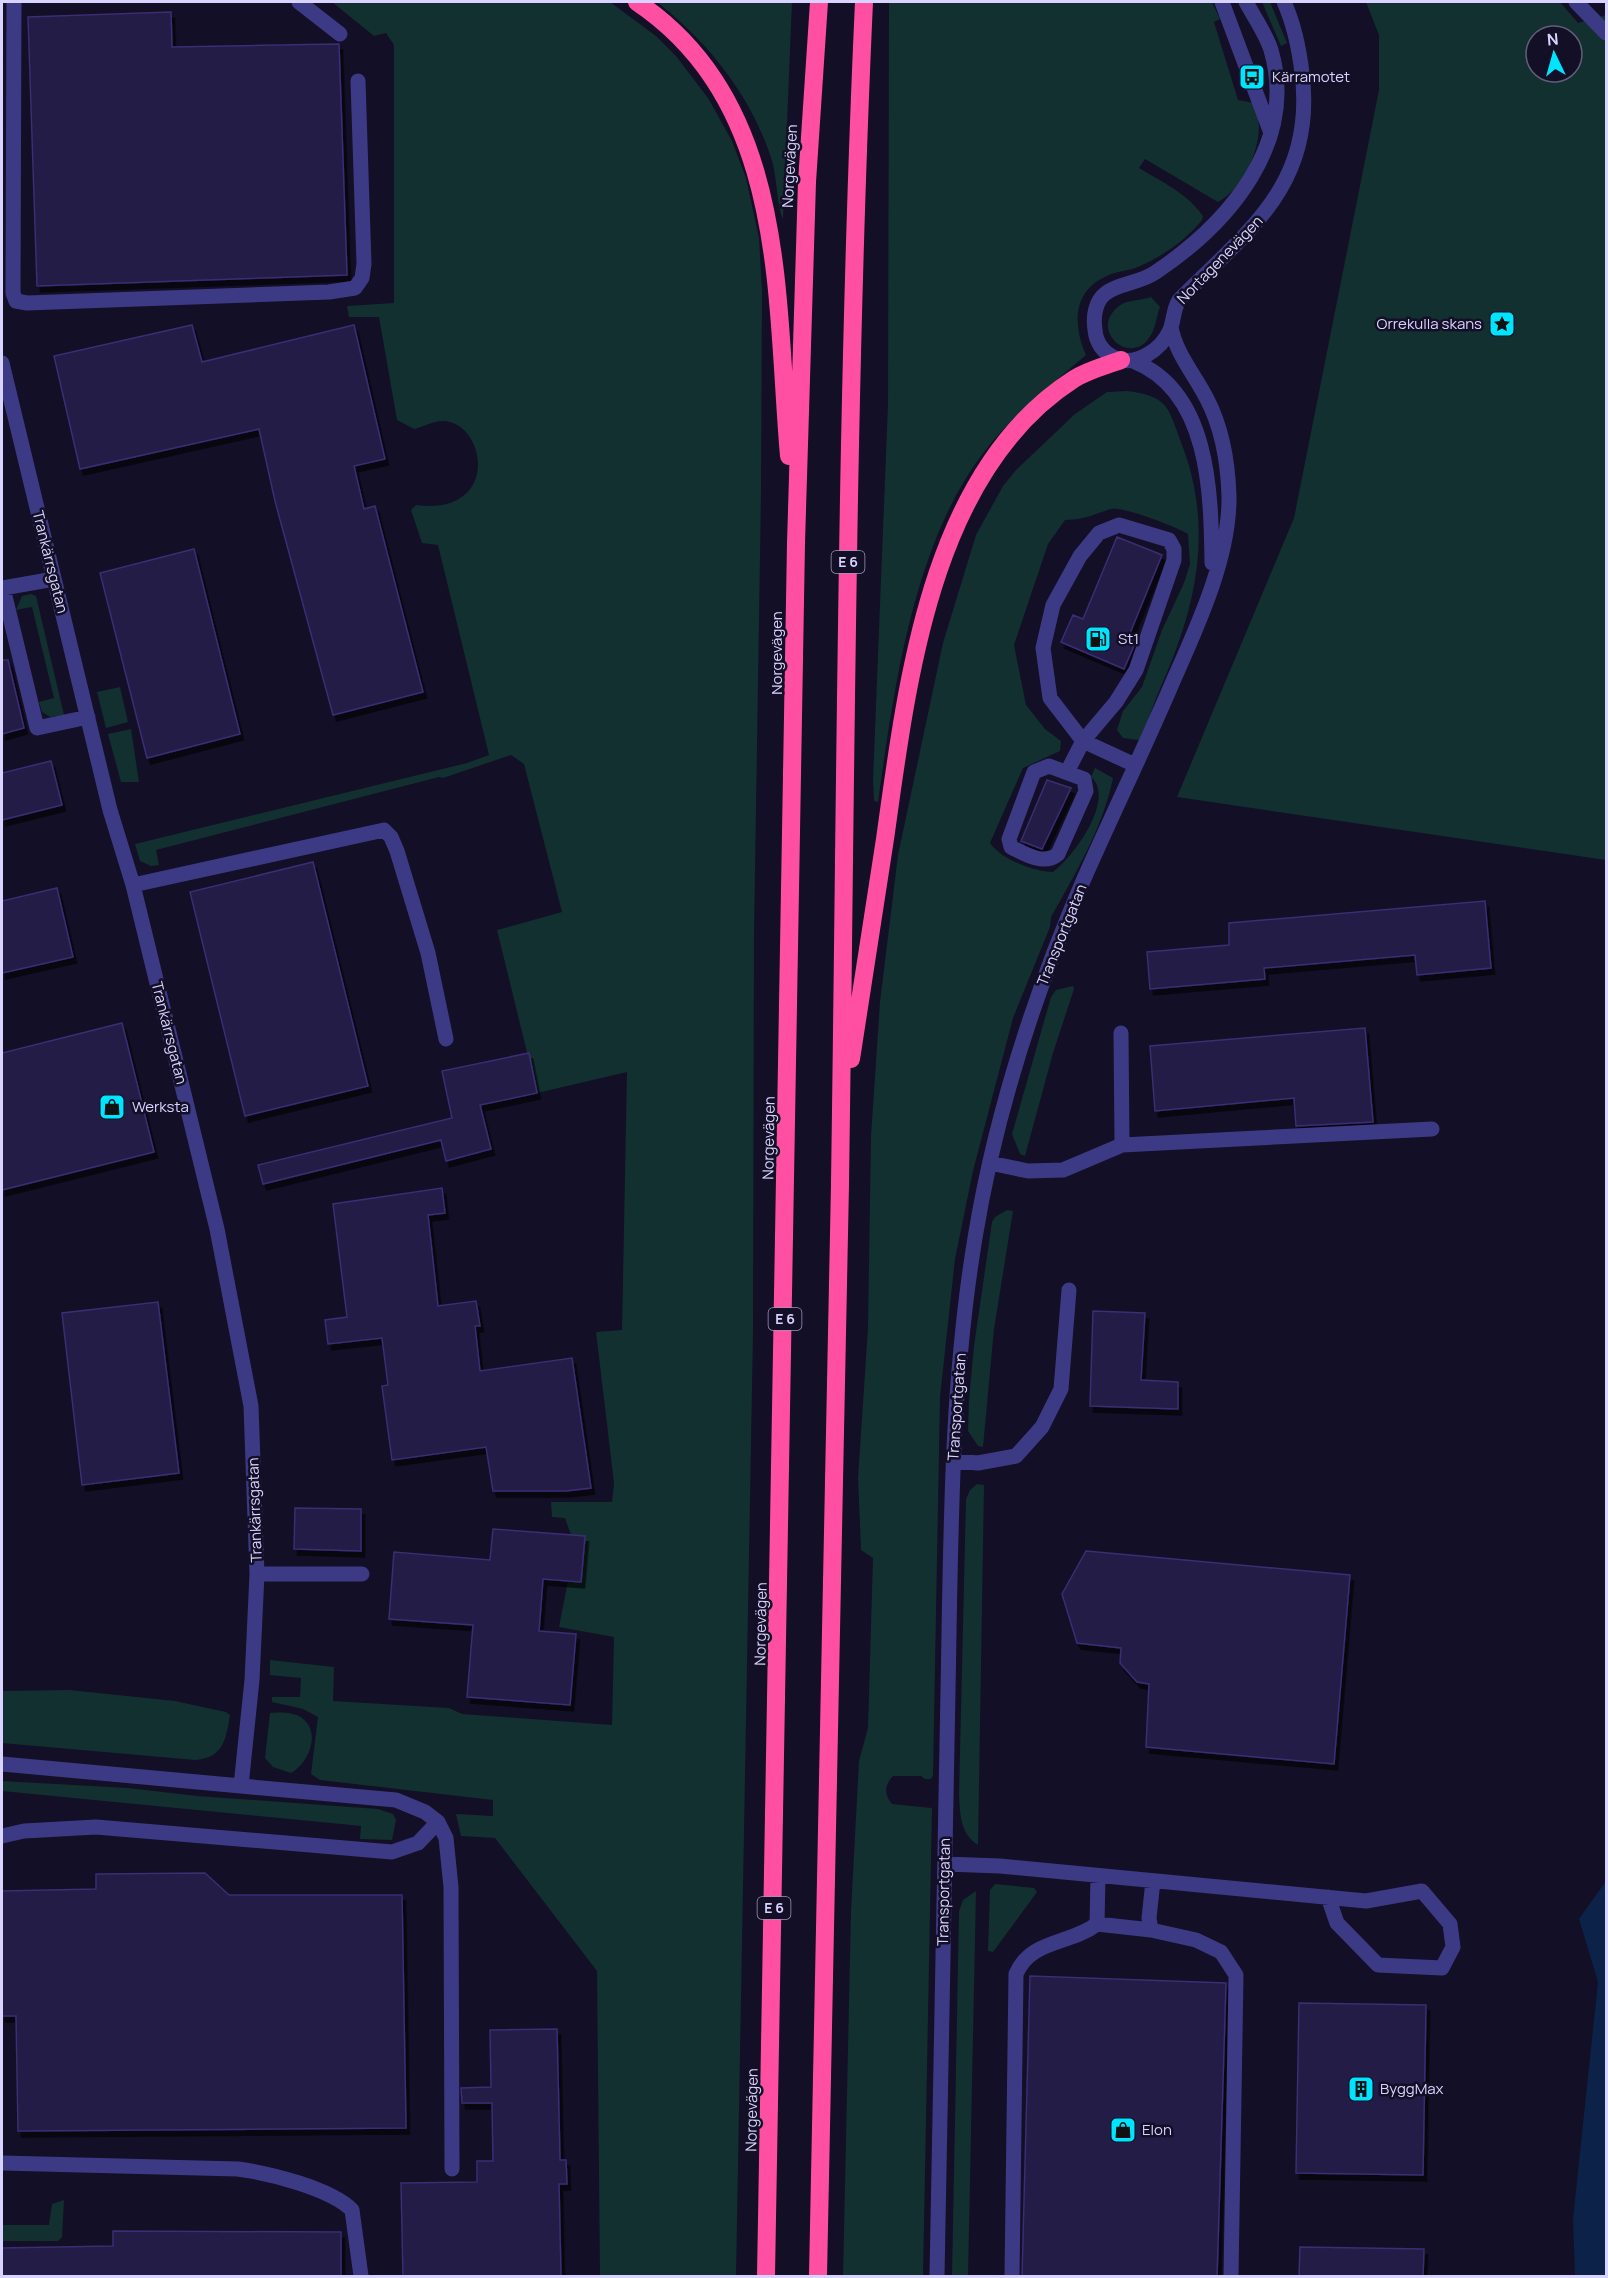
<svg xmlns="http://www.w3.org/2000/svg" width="1608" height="2278" font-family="Manrope,sans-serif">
<defs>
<filter id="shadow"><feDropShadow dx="3.5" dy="6" stdDeviation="0" flood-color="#0009"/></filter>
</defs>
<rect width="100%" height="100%" fill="#130f26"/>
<path fill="#12302f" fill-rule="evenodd" d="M332 2H610L656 36 676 56 708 98 732 141 746 178 759 238 762 292 761 493 754 934 753 1332 736 2276H600L597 1971 495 1838 461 1836 456 1814 493 1816V1800L320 1780 311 1774 318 1717 303 1709 272 1702V1697H300L301 1678 270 1675V1660L334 1667 333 1701 449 1708 462 1714 612 1725 614 1637 559 1627 568 1581 581 1582 585 1537 571 1535 565 1518 552 1517 551 1502H612L614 1483 596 1332 622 1330 627 1072 537 1093 497 930 562 912 524 764 511 755 443 778 439 777 156 850 159 865 151 866 140 861 135 844 467 763 489 755 438 545 422 543 411 510 416 505C499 516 488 426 445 421 435 420 423 427 414 429L397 420 379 317H349L347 306 394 303V45L386 33 374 36Z
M657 2H792L783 219C777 206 777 178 772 161 752 97 709 43 657 2Z
M889 2H1212L1220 19 1214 22 1238 100 1254 103C1269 134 1247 187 1218 202L1145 159 1139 168C1162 182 1187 193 1203 216L1202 220C1185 241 1163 256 1138 267 1128 271 1117 271 1107 276 1072 291 1073 325 1086 355 1050 386 1013 414 984 452 913 544 894 689 878 802L874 801 873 780 888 404Z
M1262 2H1270L1287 43 1281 46Z
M1366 2H1560L1578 23 1606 15V860L1177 797 1294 518 1379 90V35ZM1536 36H1572V72H1536Z
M1151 297 1160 307C1156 317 1156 329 1149 338 1130 366 1088 330 1119 306 1128 299 1141 301 1151 297Z
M1127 391C1168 396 1168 407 1181 442 1210 517 1201 587 1172 660 1162 686 1149 709 1145 737L1139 740 1123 738 1117 730 1123 711 1142 687 1162 630 1184 583 1190 564 1188 534C1177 527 1123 506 1111 509 1091 515 1088 519 1065 520L1048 544 1014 645 1026 705 1045 729 1061 741 1060 751 1023 768 990 843C1001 859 1034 872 1053 872 1074 856 1116 799 1091 777L1095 768 1113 778C1103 827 1076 873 1051 917L1050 927 1013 1018 973 1171 955 1259 940 1397 933 1775 931 1779H925L921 1776H893C884 1786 884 1794 892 1804L932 1808 923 2276H843L851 1911 859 1761 868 1728 873 1558 861 1550 858 1478 868 1328 871 1136 880 1002 898 855 943 643 976 535 1003 486 1016 470 1075 414 1107 392Z
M31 594 36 596 64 715 50 717 42 712 39 702 54 698 32 607 16 610 22 596Z
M120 687 128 722 106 728 97 692Z
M131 729 139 782H121L108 734Z
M1073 986 1074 989 1053 1053 1025 1156 1020 1154 1012 1134 1051 997 1056 990Z
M1007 1210 1013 1211 994 1329 983 1447 978 1446 968 1431 969 1400 974 1346 992 1222 995 1217Z
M977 1484 984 1485 978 1845C960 1834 960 1813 959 1795L966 1499 970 1490Z
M69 1690 175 1701 226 1712 230 1715C226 1740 223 1758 195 1760L2 1743V1691Z
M270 1713C279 1712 295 1712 302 1718 322 1733 308 1764 291 1773L273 1767 265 1758Z
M2 1781 128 1788 197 1796 378 1809 393 1814 396 1820 392 1840 360 1839 361 1826 2 1791Z
M995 1884 1034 1888 1037 1892 993 1952 988 1951 990 1890Z
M976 1891 968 2276H952L959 1911 963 1900Z
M64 2200 62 2237 58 2241H2V2225H49L52 2204Z"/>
<path fill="#0c2248" d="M1606 1881V2276H1575L1573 2219 1598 1982 1579 1919Z"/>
<path fill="#241b47" stroke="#3b2d73" stroke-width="1.5" filter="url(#shadow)" d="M171 12 172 47 339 44 347 275 37 286 28 17Z
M192 325 202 362 354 325 385 459 354 466 364 509 375 506 423 692 333 715 275 501 259 429 80 469 54 356Z
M1117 537 1162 555 1128 638 1136 641 1124 669 1061 642 1073 615 1083 619Z
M194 549 240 734 147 758 100 573Z
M2 660H8L24 728 2 734Z
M51 761 62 805 2 820V773Z
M1047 780 1071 788 1042 849 1021 841Z
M313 862 368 1086 245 1116 190 892Z
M57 888 73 957 2 973V901Z
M1485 901 1491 968 1417 975 1415 955 1264 968 1265 979 1150 989 1147 952 1229 945V923Z
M122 1023 154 1152 2 1190V1053Z
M1365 1028 1373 1122 1296 1126 1294 1098 1155 1111 1150 1046Z
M529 1053 537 1093 480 1105 491 1149 446 1161 441 1140 263 1184 258 1165 452 1118 442 1071Z
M442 1188 445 1213 428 1215 438 1306 476 1301 480 1326H475L480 1371 572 1358 591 1488 566 1491H493L486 1447 392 1460 382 1386 388 1385 382 1338 328 1344 325 1320 347 1317 333 1204Z
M158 1302 179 1473 82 1485 62 1313Z
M1093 1311 1145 1313 1141 1380 1178 1382V1409L1090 1406Z
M295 1508 361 1509V1551L294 1549Z
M493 1529 585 1536 581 1582 543 1579 539 1631 576 1634 570 1705 467 1697 473 1625 389 1619 394 1552 490 1560Z
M1086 1551 1350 1575 1334 1764 1146 1747 1149 1684 1137 1682 1120 1663 1121 1648 1077 1643 1062 1594Z
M205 1873 229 1895H402L406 2128 18 2131 16 2016H2V1891L96 1889V1874Z
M1030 1976 1226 1983 1217 2277H1022Z
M1299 2003 1426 2005 1423 2175 1296 2173Z
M557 2029 560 2160H566L567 2184H559L561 2277H403L401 2183 477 2182V2161H493L492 2103H462L461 2088 491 2087 490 2030Z
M113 2231 341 2232V2277H2V2248L113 2246Z
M1300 2247 1424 2249 1423 2277H1299Z"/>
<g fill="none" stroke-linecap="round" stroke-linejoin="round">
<path stroke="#3d3a85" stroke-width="15" d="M14 2 13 293 16 301 27 303 329 292 355 288 362 278 364 264 358 81
M299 2 340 34
M1222 2 1271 133
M1246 2C1254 17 1266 34 1271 50 1298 143 1229 223 1156 272 1141 283 1119 283 1106 293 1095 301 1093 317 1095 330 1096 342 1103 353 1115 358 1136 367 1161 350 1170 330 1174 320 1173 310 1179 300 1249 230 1316 184 1302 73 1299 48 1294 24 1284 2
M1576 2 1606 33
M1133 361C1210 391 1211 493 1212 563
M2 363 110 810 133 885 217 1229 251 1406 257 1574 252 1680 241 1786 2 1764
M54 579 3 588 37 728 88 717
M1049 766 1084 779 1086 791 1058 854C1044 866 1025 854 1011 847L1009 839 1034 772Z
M1067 772 1083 741 1116 702 1136 670 1174 560V549L1169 540 1119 525 1099 533 1080 556 1053 605 1043 648 1050 698 1083 741 1135 765
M133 885 384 830 391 837 397 851 428 953 446 1039
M1122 1145 1432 1129
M990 1163 1028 1171 1063 1170 1122 1145 1121 1033
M953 1461 978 1463 1016 1456 1042 1427 1061 1389 1069 1290
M257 1574H362
M241 1786 396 1800 425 1812 438 1822 446 1838 451 1887 452 2169
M2 1836 24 1831 96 1827 392 1852 418 1843 438 1822
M945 1864 1000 1866 1366 1901 1422 1891 1450 1924 1453 1947 1442 1968 1378 1965 1337 1923 1328 1897
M1153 1881 1149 1918 1151 1930 1196 1940 1221 1952 1236 1975 1231 2276
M1097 1924 1151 1930
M2 2163 238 2169C268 2173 330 2188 352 2210L361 2276
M937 2276C940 2081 944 1886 948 1691 951 1540 950 1388 975 1238 995 1115 1034 995 1083 881 1113 813 1145 747 1174 679 1198 625 1230 556 1229 496 1228 463 1222 428 1207 399 1195 375 1176 354 1171 327
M1012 2276 1016 1974C1031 1939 1070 1945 1097 1924L1098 1876"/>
<path stroke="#ff4fa3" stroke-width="18" d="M637 2C788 104 775 295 789 456
M851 1059C862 985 874 912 885 839 907 683 930 471 1074 379 1088 370 1105 366 1121 360
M766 2276 796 543 807 182 819 2
M818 2276C826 1888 836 1499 841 1110 846 741 847 371 864 2"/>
</g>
<defs>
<g id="bus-square" transform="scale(1.35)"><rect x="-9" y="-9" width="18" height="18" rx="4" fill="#00e5ff" stroke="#130f26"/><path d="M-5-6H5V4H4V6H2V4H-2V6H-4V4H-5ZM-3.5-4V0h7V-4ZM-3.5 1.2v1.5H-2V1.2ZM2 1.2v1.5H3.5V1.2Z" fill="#111"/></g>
<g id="sight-square" transform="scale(1.35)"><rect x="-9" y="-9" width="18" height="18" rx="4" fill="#00e5ff" stroke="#130f26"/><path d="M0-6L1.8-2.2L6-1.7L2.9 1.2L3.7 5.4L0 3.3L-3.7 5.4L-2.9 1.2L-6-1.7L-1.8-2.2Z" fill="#111"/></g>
<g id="fuel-square" transform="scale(1.35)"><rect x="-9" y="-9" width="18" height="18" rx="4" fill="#00e5ff" stroke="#130f26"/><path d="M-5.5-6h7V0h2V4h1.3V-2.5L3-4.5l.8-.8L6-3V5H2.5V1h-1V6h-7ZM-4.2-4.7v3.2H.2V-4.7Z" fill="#111"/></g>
<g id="shop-square" transform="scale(1.35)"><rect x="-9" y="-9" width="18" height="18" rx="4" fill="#00e5ff" stroke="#130f26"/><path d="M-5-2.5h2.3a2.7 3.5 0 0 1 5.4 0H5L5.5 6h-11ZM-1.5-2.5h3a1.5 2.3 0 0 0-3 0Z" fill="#111"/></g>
<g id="building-square" transform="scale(1.35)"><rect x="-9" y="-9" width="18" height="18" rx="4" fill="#00e5ff" stroke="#130f26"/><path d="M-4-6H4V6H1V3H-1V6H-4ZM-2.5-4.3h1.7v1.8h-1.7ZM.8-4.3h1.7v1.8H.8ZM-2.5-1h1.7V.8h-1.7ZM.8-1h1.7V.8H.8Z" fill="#111"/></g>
</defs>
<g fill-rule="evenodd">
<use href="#bus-square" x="1252" y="77"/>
<use href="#sight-square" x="1502" y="324"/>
<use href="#fuel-square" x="1098" y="639"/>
<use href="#shop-square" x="112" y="1107"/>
<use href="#building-square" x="1361" y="2089"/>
<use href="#shop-square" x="1123" y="2130"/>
</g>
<g text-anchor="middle" stroke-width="5" stroke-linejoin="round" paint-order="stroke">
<g fill="#130f26" stroke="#9e99be" stroke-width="1.5">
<rect x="831.5" y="551" width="33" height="22" rx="4.5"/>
<rect x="768.5" y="1308" width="33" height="22" rx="4.5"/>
<rect x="757.5" y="1897" width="33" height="22" rx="4.5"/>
</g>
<g font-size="14" font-weight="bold" fill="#d9d4ff">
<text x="848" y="567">E 6</text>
<text x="785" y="1324">E 6</text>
<text x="774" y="1913">E 6</text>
</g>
<g font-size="15" fill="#d9d4ff" stroke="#130f26" text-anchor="start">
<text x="1272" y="82">Kärramotet</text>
<text x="1482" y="329" text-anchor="end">Orrekulla skans</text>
<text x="1118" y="644">St1</text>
<text x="132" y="1112">Werksta</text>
<text x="1380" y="2094">ByggMax</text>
<text x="1142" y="2135">Elon</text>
</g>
<g font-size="15" fill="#d9d4ff" stroke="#130f26">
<text transform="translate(790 166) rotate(-87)" y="5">Norgevägen</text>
<text transform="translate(1220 260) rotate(-46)" y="5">Nortagenevägen</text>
<text transform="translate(50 562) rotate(76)" y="5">Trankärrsgatan</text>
<text transform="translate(777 653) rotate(-90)" y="5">Norgevägen</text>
<text transform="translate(1062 935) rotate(-68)" y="5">Transportgatan</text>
<text transform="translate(169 1033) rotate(76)" y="5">Trankärrsgatan</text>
<text transform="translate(769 1138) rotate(-89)" y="5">Norgevägen</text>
<text transform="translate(957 1407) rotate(-86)" y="5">Transportgatan</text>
<text transform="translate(255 1510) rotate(-92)" y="5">Trankärrsgatan</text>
<text transform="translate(761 1624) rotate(-89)" y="5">Norgevägen</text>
<text transform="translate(944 1892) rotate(-89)" y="5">Transportgatan</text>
<text transform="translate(752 2110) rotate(-89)" y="5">Norgevägen</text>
</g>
</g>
<rect width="1608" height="2278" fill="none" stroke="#d9d4ff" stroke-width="6"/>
<g transform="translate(1554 54) rotate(355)"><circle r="28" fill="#130f26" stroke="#625e7d" stroke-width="1.5"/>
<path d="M0-4.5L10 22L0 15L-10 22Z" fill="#00e5ff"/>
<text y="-9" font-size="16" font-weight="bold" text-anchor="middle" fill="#d9d4ff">N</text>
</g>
</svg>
